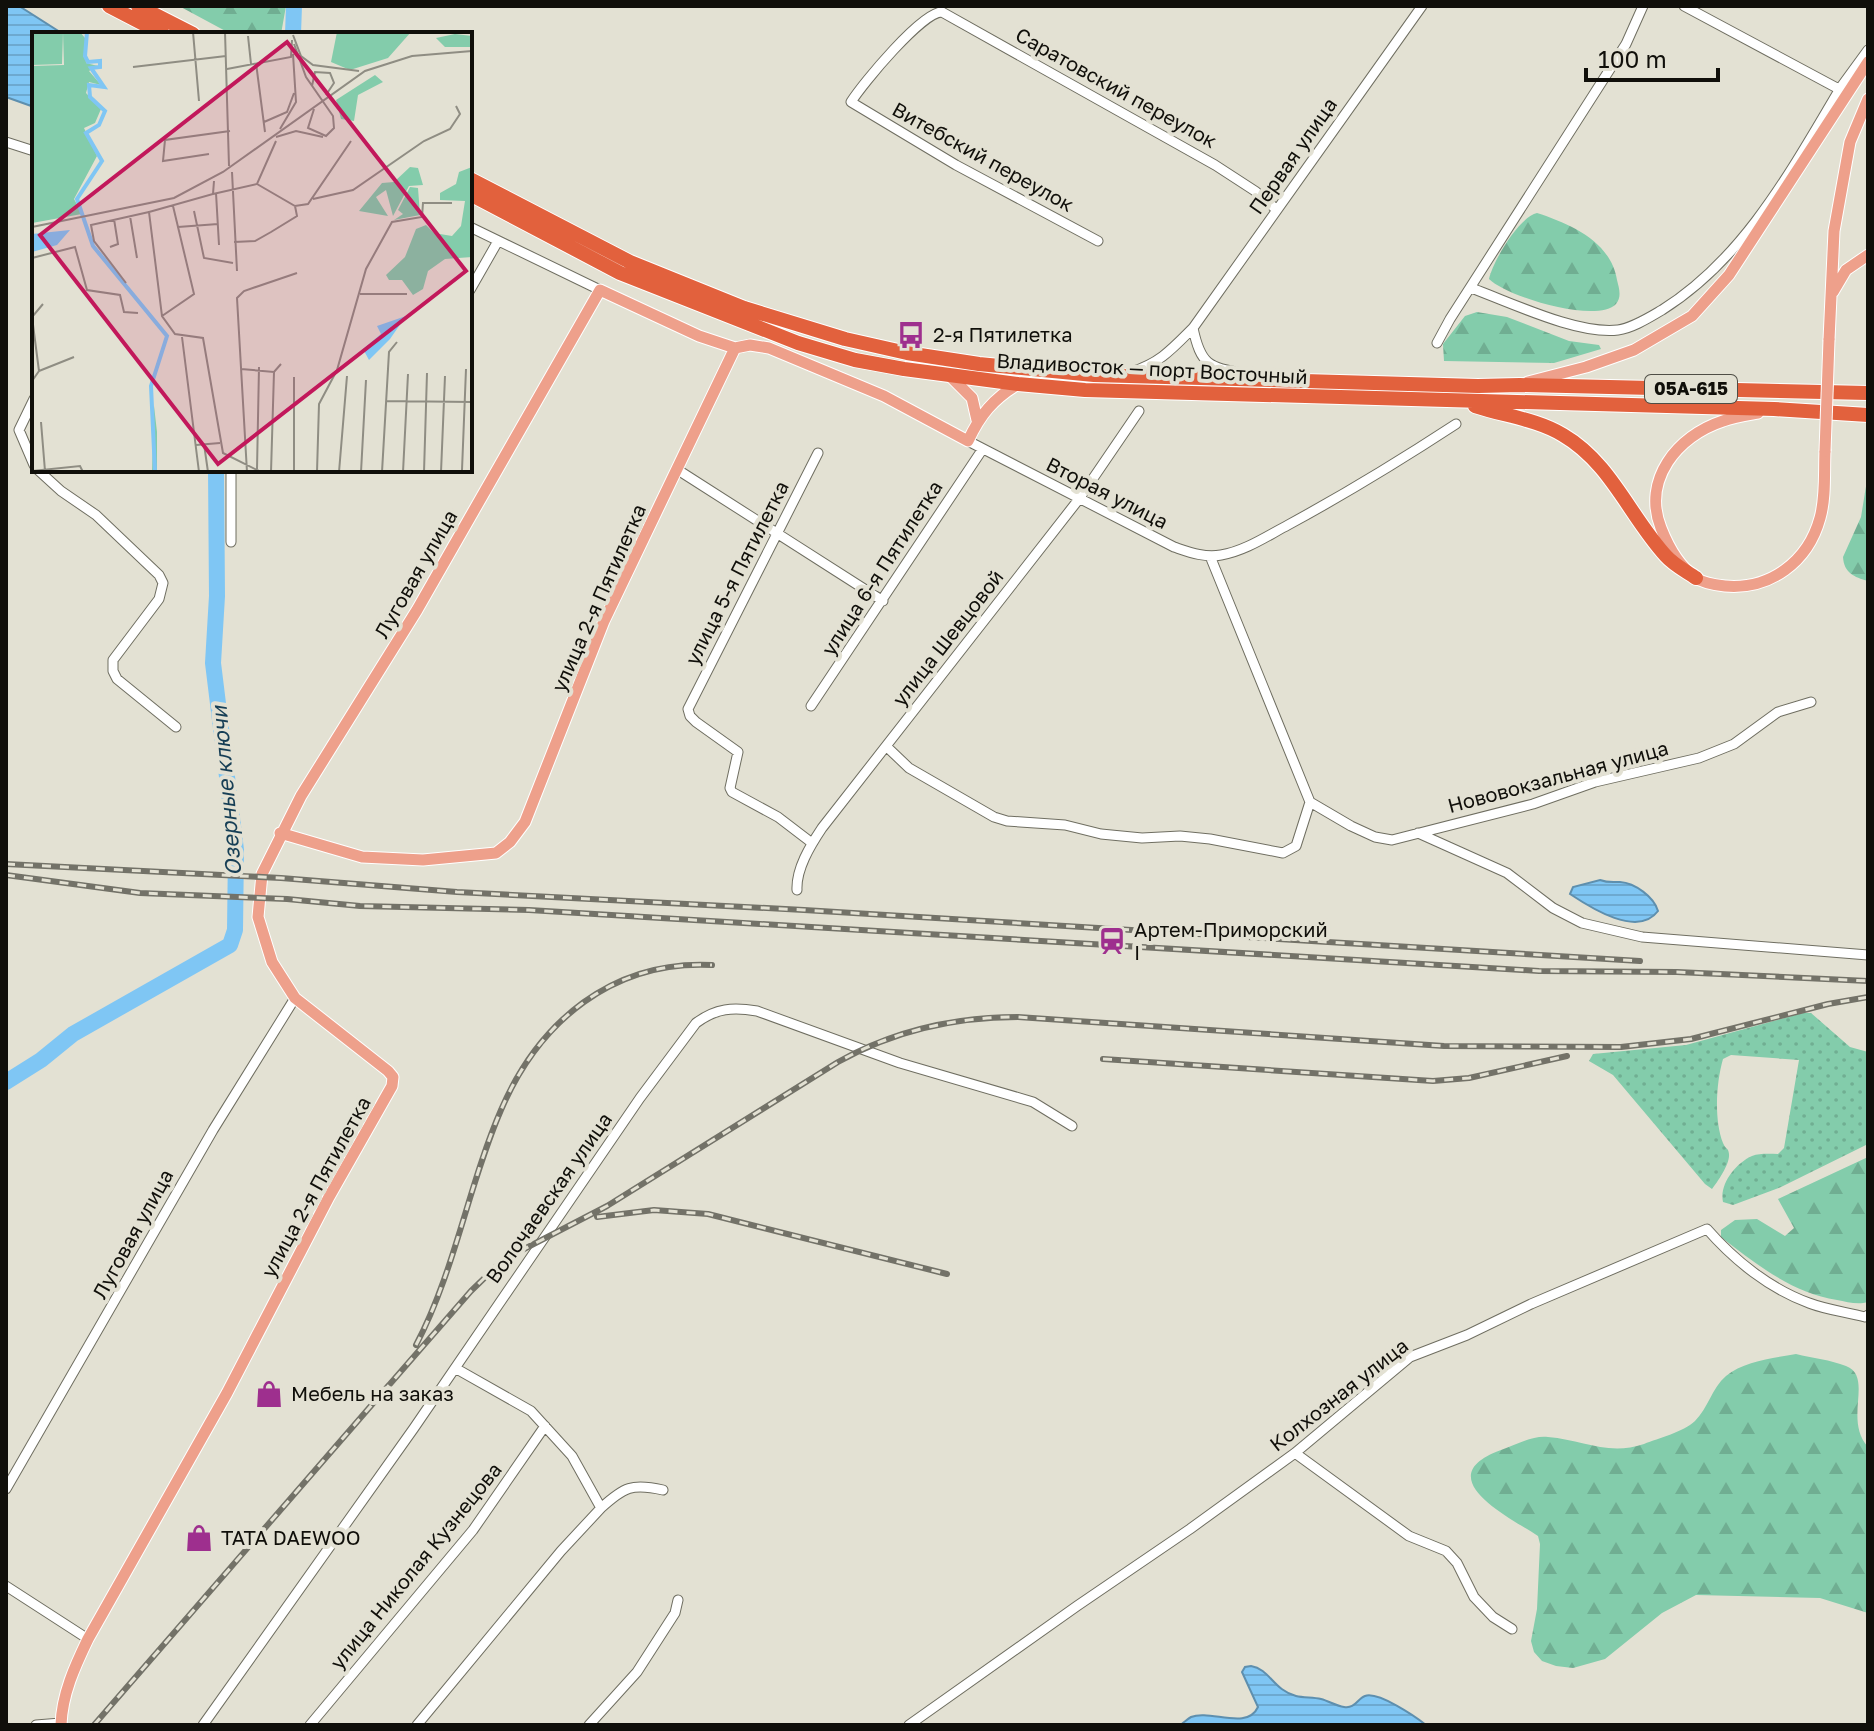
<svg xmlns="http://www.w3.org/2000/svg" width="1874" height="1731" font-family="'Golos Text',sans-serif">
<defs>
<pattern id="grass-dots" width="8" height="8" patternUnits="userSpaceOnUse" patternTransform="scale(2)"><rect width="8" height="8" fill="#83ccab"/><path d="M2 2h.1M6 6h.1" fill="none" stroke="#70ae92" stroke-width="1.8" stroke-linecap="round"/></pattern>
<pattern id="forest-firs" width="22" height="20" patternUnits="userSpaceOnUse" patternTransform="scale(2)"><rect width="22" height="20" fill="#83ccab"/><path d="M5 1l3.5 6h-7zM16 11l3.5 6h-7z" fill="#70ae92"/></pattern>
<pattern id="water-rules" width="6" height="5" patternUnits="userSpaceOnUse" patternTransform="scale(2)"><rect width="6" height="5" fill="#7fc6f4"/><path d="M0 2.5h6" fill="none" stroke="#6da9d0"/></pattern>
</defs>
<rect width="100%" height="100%" fill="#e3e1d3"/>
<path fill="url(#grass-dots)" d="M1803 1013H1811L1850 1047 1868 1052V1144L1781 1187 1733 1205 1723 1202C1719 1184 1736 1163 1752 1156 1760 1153 1770 1154 1778 1154L1784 1148 1799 1060 1731 1055 1723 1059C1716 1083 1714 1120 1723 1143 1726 1150 1728 1147 1729 1154 1730 1164 1718 1181 1712 1189L1705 1184 1613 1075 1589 1061 1593 1054 1686 1045Z"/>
<path fill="url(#forest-firs)" d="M179 6H286L281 34H231Z
M1537 213C1571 224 1611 242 1617 280 1619 288 1622 297 1616 304 1597 324 1507 297 1489 279 1493 261 1519 217 1537 213Z
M1477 312 1507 317 1569 341 1599 345 1601 349 1554 363 1444 361 1443 344 1465 316Z
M1868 474V581C1854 577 1844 573 1843 557L1861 517Z
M1868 1157V1302C1858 1305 1847 1302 1837 1300 1791 1292 1757 1265 1721 1237V1230L1735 1220 1757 1219 1785 1236 1794 1228 1778 1199Z
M1796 1354C1812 1358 1831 1360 1846 1366 1874 1377 1843 1419 1868 1447V1613L1820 1598 1696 1595 1662 1613 1605 1659 1573 1668 1556 1666 1542 1661 1534 1652 1531 1641 1537 1609 1540 1544 1538 1536C1509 1517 1427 1477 1501 1450 1515 1445 1533 1435 1548 1437 1583 1440 1608 1456 1644 1444 1659 1438 1683 1432 1695 1421 1708 1408 1712 1388 1726 1376 1744 1361 1774 1358 1796 1354Z"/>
<path fill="url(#water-rules)" stroke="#5e8fae" stroke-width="2" d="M6 6H19L63 34H34V107L6 97Z
M1600 880C1608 883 1612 882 1620 882 1635 883 1654 897 1658 911 1638 938 1591 908 1570 894L1573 887Z
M1251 1666C1270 1669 1273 1690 1296 1696 1304 1698 1313 1697 1321 1699 1329 1701 1336 1706 1344 1707 1355 1709 1357 1699 1365 1696 1378 1691 1416 1717 1426 1725H1180C1182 1724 1189 1718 1191 1717 1210 1709 1247 1731 1258 1707L1242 1672 1245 1667Z"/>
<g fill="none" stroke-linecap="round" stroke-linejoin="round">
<path stroke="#7fc6f4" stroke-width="16" d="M293 34 294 6
M6 1082 41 1060 73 1034 230 945 235 930 236 850 213 663 217 596 216 470"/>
<g stroke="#6f6e61" stroke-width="11">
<path id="minor" d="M1684 6 1837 88 1841 87 1868 50
M6 142 34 151
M470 227 600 290
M1098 241 956 165 851 102C863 83 922 12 942 12L1215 165 1255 191 1277 210
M1471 288C1510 302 1577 335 1618 330 1633 328 1650 317 1662 310 1745 258 1792 169 1841 87
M470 290 498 241
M1193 328C1201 367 1210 367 1247 374
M1437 343 1450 319 1626 44 1643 6
M1131 372C1160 363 1172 349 1193 328L1422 6
M34 399 19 430 34 465
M968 441 1174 547C1189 552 1204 558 1221 555 1245 551 1267 536 1288 525 1345 494 1401 460 1456 424
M38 470 61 491 96 515 159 575 163 583 159 599 113 660V671L117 679 176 727
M678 470 883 601
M231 542V470
M1210 556 1310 802 1351 826 1375 837 1392 840 1533 804 1595 782 1699 758 1734 744 1778 712 1811 702
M811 706 982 450
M887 747 909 768 994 817 1007 821 1065 825 1101 834 1142 838 1180 836 1210 839 1283 853 1296 846 1310 802
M1418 833 1507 873 1553 908 1582 923 1642 937 1868 955
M812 843 778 817 732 792 730 788 738 752 696 722 690 716 688 709 818 453
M797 890C796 869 810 846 822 828L1079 499 1139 411
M455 1368 531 1411 572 1456 601 1508C624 1487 632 1483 663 1490
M1295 1453 1409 1536 1446 1551 1457 1563 1474 1597 1493 1617 1512 1629
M6 1489 213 1130 295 998
M6 1586 88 1639
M36 1725 61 1723
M203 1725 414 1428 640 1098 696 1023C716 1008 733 1007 757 1011L900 1063 1033 1102 1072 1126
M310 1725 473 1530 545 1426
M417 1725 561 1551 601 1508
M589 1725 637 1672 675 1613 678 1600
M909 1725 1077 1606 1190 1529 1295 1453 1410 1357 1467 1335 1531 1304 1707 1229C1734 1260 1770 1289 1809 1303 1827 1310 1847 1312 1865 1317L1868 1315"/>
</g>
<g stroke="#fff" stroke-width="13">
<path id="major" d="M1833 292 1846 270 1868 255
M1829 340 1834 231 1850 142 1868 99
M735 348 750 345 769 348 884 396 968 441C980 415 993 399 1018 384
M950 376 972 398 977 420
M1528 382 1586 367 1634 350 1692 316 1729 275 1868 62
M1758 413C1747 415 1734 417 1723 421 1677 436 1642 480 1661 528 1668 546 1680 567 1696 578 1703 583 1716 585 1725 586 1770 590 1808 562 1820 518 1826 497 1824 473 1825 451
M280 833 362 857 423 860 496 853 510 842 525 822 604 621 735 348
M61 1725C62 1694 75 1666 88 1639L227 1393 329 1197 392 1086 393 1077 388 1071 295 998 272 962 258 917 262 874 301 796 417 610 600 290 699 336 735 348"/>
</g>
<g stroke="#fff" stroke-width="16">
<path id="highway" d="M109 6 163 34
M138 6 193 34
M470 179 630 262 744 308 845 339 907 353 979 364 1094 375 1478 386 1520 385 1868 393
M470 194 620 273 798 343 855 360 904 369 1018 384 1085 390 1774 409 1868 415
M1475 406C1505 416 1536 419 1563 435 1611 463 1630 517 1666 556 1674 565 1686 571 1696 578"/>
</g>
<use href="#minor" stroke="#fff" stroke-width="9"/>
<use href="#major" stroke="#eea08b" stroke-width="11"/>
<use href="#highway" stroke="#e2613d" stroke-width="14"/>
<g stroke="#737268" stroke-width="6">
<path id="rail" d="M6 864 281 878 457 892 804 910 1640 961
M6 875 140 893 287 899 360 906 529 910 1539 971 1677 972 1868 981
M1103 1059 1433 1081 1469 1078 1567 1056
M597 1217 654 1210 708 1214 947 1274
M416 1345C455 1271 468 1186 501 1110 539 1021 613 960 712 965
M383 1392 471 1291 503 1260 607 1206 838 1062C893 1031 955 1017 1018 1017L1444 1046 1621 1047 1691 1039 1828 1004 1868 997
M94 1725 389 1385"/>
</g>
<use href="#rail" stroke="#e3e1d3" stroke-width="3" stroke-dasharray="9" stroke-linecap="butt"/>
<g stroke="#fff" stroke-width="13" stroke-linecap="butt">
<path id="major-bridge" d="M1825 451 1829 340"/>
</g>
<use href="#major-bridge" stroke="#eea08b" stroke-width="11"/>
</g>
<defs>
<g id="bus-bare" transform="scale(2.16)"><path d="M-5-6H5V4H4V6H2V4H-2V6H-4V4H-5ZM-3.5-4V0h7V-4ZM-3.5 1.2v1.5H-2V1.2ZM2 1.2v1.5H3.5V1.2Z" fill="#9e2f8e" stroke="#e3e1d3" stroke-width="2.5" paint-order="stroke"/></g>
<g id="station-bare" transform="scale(2.16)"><path d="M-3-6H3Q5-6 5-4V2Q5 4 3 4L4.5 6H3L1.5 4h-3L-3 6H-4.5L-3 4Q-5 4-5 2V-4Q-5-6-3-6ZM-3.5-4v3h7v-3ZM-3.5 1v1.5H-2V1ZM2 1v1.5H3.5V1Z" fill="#9e2f8e" stroke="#e3e1d3" stroke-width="2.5" paint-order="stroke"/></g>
<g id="shop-bare" transform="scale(2.16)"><path d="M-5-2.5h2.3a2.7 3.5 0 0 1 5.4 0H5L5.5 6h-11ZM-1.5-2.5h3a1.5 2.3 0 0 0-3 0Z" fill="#9e2f8e" stroke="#e3e1d3" stroke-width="2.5" paint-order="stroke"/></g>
</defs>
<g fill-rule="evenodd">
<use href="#bus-bare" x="911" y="335"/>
<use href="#station-bare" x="1112" y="941"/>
<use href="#shop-bare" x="269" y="1394"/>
<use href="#shop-bare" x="199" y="1538"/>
</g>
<g text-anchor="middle" stroke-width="8" stroke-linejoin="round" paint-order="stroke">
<rect fill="#e3e1d3" stroke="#4f4e46" stroke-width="2" x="1645" y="375" width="92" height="28" rx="6"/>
<g font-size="18" font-weight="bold" fill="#100f0a">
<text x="1691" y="395">05А-615</text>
</g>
<g font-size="20" fill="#100f0a" stroke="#e3e1d3">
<text transform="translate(1116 88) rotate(29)" y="7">Саратовский переулок</text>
<text transform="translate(1293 156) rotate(-55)" y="7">Первая улица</text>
<text transform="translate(983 157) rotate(29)" y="7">Витебский переулок</text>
<text transform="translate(1152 369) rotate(3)" y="7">Владивосток — порт Восточный</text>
<text transform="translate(1107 493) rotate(27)" y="7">Вторая улица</text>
<text transform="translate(882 568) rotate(-57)" y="7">улица 6-я Пятилетка</text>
<text transform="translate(737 573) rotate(-63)" y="7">улица 5-я Пятилетка</text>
<text transform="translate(416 574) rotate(-60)" y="7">Луговая улица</text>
<text transform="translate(599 598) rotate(-66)" y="7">улица 2-я Пятилетка</text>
<text transform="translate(948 638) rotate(-52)" y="7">улица Шевцовой</text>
<text transform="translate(1558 777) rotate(-15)" y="7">Нововокзальная улица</text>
<text transform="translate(316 1187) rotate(-61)" y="7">улица 2-я Пятилетка</text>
<text transform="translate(549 1198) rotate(-55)" y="7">Волочаевская улица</text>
<text transform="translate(133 1234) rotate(-61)" y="7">Луговая улица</text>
<text transform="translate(1339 1395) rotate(-38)" y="7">Колхозная улица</text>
<text transform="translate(416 1566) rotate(-51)" y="7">улица Николая Кузнецова</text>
</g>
<g font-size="20" fill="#100f0a" stroke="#e3e1d3" text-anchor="start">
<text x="933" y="342">2-я Пятилетка</text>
<text x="1134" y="937">Артем-Приморский<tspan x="1134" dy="23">I</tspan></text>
<text x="291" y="1401">Мебель на заказ</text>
<text x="221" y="1545">TATA DAEWOO</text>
</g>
<g font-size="22" font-style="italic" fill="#163e55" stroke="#e3e1d3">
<text transform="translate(226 791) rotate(-95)" y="8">Озерные ключи</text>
</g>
</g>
<g transform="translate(32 32)">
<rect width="440" height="440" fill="#e3e1d3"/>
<path d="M0 0H31L30 32 0 33ZM423 2 440 4V15H413L404 6ZM378 135 386 136 391 153 377 154 361 184 354 158 344 165 356 184 327 179 350 151 362 150Z" fill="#83ccab"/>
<path d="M31 0H48L53 6 54 31 66 34 57 39 69 53 57 50 54 61 69 77 63 91 52 96 65 124 42 167 50 182 0 191V34L32 33ZM305 0H379L356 26 318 38 299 30ZM343 43 351 50 326 63 322 89 309 87 304 68ZM440 135V225L413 227 396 239 391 257 381 263 370 248H357L354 243 373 225 384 197 394 193 402 201 420 204 429 194 433 169 408 168V161L424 152 427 140ZM378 155 386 156 388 183 362 188 371 182 366 178ZM122 374 125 400V440H120Z" fill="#83ccab"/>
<path d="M38 198 25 213 0 220V202ZM374 284 358 307 337 328 331 317 349 302 345 294Z" fill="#7fc6f4"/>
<path fill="none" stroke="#7fc6f4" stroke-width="4" d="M55 0 53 24 56 30 68 29V35L59 36 72 55 57 53 58 65 73 79 67 93 54 101 70 129 45 167 61 214 135 304 119 354 123 440"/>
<path fill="none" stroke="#8f8d83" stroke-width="2" d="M161 0 167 69M193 0 197 134M261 3 269 24 281 33 327 39M216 4 219 32M262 12 274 45 301 84 302 96 294 104 276 96 282 77M224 31 233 100M101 35 194 24M195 37 259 25 260 8M280 54 283 40 298 41 302 51 294 63M232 90 255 80 262 61M248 97 264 70 261 22M244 105 264 99 291 105M177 122 131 129 133 108 198 99M200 140 205 239M182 149 181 162 117 180 130 284 143 302 171 306 191 421 229 440M225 152 263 174 276 172 319 109M184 161 187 213M181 162 225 152 244 109M281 167 321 158 392 109 418 97 428 82 424 74M162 179 172 226 201 231M98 184 105 226M0 195 142 166 191 140 333 39 380 24 440 19M146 195 186 192M202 210 223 209 239 200 265 184 263 174M78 215 86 212 82 187M0 226 43 215 55 258 88 263 92 280 106 281M94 251 62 209 59 193 117 180M328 262H375M130 284 162 262 141 174M150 305 167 440M209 337 242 340 249 332M7 339 42 325M0 349 7 339 0 285 11 272M354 369 440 370M9 390 13 439M172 412 176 440M164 413 188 411M225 437 227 335M430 438 434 337M0 439 48 434 51 440M215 440 205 266 212 259 265 241M239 440 242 340M262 440V345M285 440 287 372 305 338 334 237 360 190 390 185 391 171H420M307 440 315 344M329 440 334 348M350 440 357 320 365 310M371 440 376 342M392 440 395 341M409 440 413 344"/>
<path fill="#c2185b" fill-opacity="0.15" stroke="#c2185b" stroke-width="4" d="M255 10 434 239 186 432 8 203Z"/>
<rect width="440" height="440" fill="none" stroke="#100f0a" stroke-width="4"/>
</g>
<rect width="1874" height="1731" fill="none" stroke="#100f0a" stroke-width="16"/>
<path d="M1586 68v12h132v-12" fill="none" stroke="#100f0a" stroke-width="4"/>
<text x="1598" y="68" font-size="24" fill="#100f0a" stroke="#e3e1d3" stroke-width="6" paint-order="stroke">100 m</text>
</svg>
